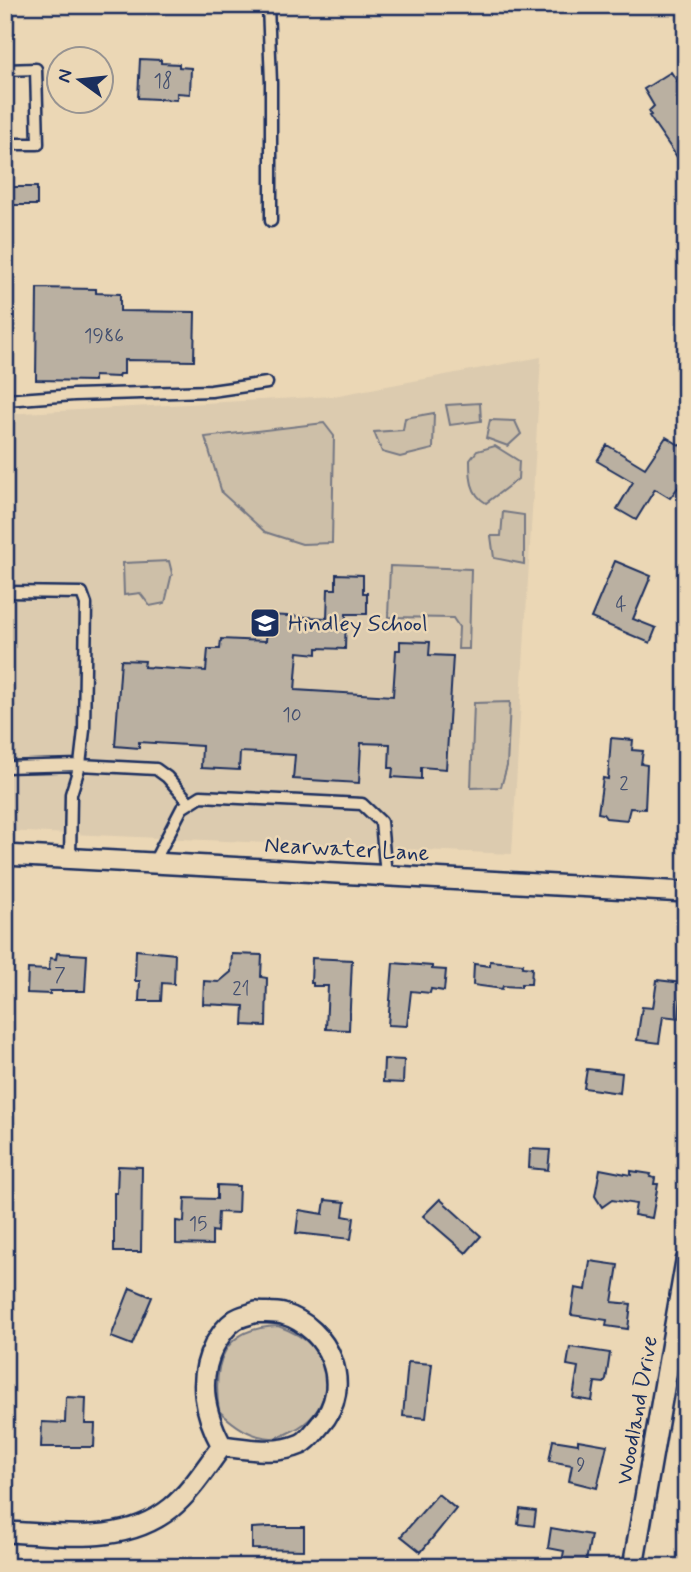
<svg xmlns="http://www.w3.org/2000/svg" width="691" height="1572" font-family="Mynerve,sans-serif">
<rect width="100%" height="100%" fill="#ebd7b5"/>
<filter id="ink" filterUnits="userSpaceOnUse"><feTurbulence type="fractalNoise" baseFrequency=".0143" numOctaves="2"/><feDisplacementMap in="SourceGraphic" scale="14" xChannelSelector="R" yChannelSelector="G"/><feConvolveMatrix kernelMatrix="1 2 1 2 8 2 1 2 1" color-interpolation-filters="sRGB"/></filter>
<g filter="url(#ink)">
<path fill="#dccbaf" d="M541 357 512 854 5 831V414L334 396Z"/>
<path fill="#cdbfa8" stroke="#747783" stroke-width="2" d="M480 403 481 421 450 425 446 405Z
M434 413 433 449 400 457 382 452 374 432 403 430 405 418Z
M490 420 515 421 521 434 508 446 486 438Z
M324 423 334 436 332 543 302 544 265 532 222 493 205 437Z
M495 446 519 461 518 479 486 503C470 494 470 477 470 460L477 451Z
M503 512 524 515V564L494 558 491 536H501Z
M169 561 172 573 165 603 150 606 140 593 124 595 123 563Z
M390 566 471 569 469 649H458L459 627 453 618 388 617Z
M510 702 507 766 501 787 471 788 474 703Z
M278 1326C289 1330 302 1336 311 1345 337 1375 327 1415 292 1431 285 1434 278 1439 271 1438 250 1437 234 1425 219 1411 212 1362 223 1328 278 1326Z"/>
<path fill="#bab0a1" stroke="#1b2f5e" stroke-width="2" d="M140 59 161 60V63L179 64V67L191 68 190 94 177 93V100L138 98Z
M671 72 686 95V170L649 116 651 115 649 111 654 106 644 89Z
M5 187H37V205H5Z
M37 288 96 289V293L120 294V311L195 312 194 361 124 360V374H119L118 377 94 376V381L36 380Z
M666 437 686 449V477L670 498 655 489 636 520 617 509 633 482 597 461 607 445 645 468Z
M615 561 651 576 633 619 656 628 650 643 591 618Z
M336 574 363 575V593H367V614H346L345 649 317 648V654L298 652 295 690 393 696 396 650H400V641L430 642 429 655 453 656 446 769 421 767V779L392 777 393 768H389L390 744 361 743 359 783 293 779 295 755 240 752 239 770 201 768 202 746 139 742V748L115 746 121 660 145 661 144 667 206 671 208 649H220L221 639 266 641 268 615 327 618 328 589H336Z
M611 738 633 740 632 750 643 751 641 764 647 765 645 809 630 808 627 820 606 818 603 814 598 813 603 778 608 779Z
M136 950 175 954 174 984 162 983 161 1001H139L140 981H135Z
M57 953 87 955 85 991H50V994L27 993 28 969 49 970 50 958 56 959Z
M232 954 262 955 261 977 267 978 266 1026 243 1025 244 1006 203 1004 204 981 219 982 231 972Z
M312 958 352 960 349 1030 326 1029 328 986H313V983H311Z
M490 961 523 964 522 967 532 968 531 984H521V987L503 986 502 989 473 985 474 964 490 966Z
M393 963 432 966V969L446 970 444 991 431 989 430 993 411 991 407 1026 388 1025Z
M657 980 682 983 679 1018 663 1016 659 1043 637 1040 642 1007 653 1008Z
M384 1059 404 1060 403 1083 383 1082Z
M587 1069 622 1073 620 1093 584 1088Z
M530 1149 550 1150 548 1170 529 1168Z
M118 1166 142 1167 141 1252H114V1193H117Z
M600 1169 631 1175V1171L651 1174 650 1177 655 1178 654 1184H658L652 1218 634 1215 636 1204 612 1200 602 1207 595 1196Z
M217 1185 239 1186 238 1213 218 1212 217 1232 212 1231V1245L176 1244V1221L184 1222 185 1198 217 1199Z
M440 1199 481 1236 466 1253 423 1216Z
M325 1200 345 1202 343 1216 354 1218 351 1239 296 1233 299 1210 323 1214Z
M590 1261 618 1265 612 1302 631 1304 628 1329 606 1326 607 1320 571 1315 575 1288 586 1290Z
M130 1288 152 1297 132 1345 111 1337Z
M570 1347 610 1353 606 1380 604 1383 595 1382 592 1401 573 1398 578 1367 567 1365Z
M408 1362 432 1364 426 1418 403 1416Z
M66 1397 86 1398 85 1424H95L94 1447H41L42 1422 65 1423Z
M553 1440 578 1444V1440L607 1445 597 1488 569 1481 572 1465 549 1461Z
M438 1494 456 1509 421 1552 401 1536Z
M520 1509 536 1511 534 1526 518 1524Z
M269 1527H304V1550L252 1549V1528Z
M551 1528 591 1535 585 1567H561L564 1551 548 1548Z"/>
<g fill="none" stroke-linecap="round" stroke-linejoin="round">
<g stroke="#1b2f5e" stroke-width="15">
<path id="service" d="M268 5 271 83V221
M5 70 36 69 38 144H5
M5 400 74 395 211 391 267 383
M5 592 82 593 86 604 84 730 80 765 71 794 70 859
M5 767 80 765 156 769 167 777 190 803
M154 862 182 808 201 796 362 804 381 822 386 875"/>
</g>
<g stroke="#1b2f5e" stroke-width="24">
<path id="minor" d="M5 855 686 892
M256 1312C264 1313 275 1312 283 1314 329 1327 355 1387 320 1425 315 1431 309 1440 301 1444 276 1455 248 1449 222 1446 205 1415 197 1379 214 1346 220 1336 225 1327 235 1320 241 1316 249 1315 256 1312Z
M5 1532C61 1534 124 1546 171 1508 191 1492 206 1467 222 1446
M633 1567 686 1261"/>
</g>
<use href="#service" stroke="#ebd7b5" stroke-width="10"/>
<use href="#minor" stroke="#ebd7b5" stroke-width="19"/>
</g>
</g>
<defs>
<g id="school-square" transform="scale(1.575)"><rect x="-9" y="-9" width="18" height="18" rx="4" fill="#1b2f5e" stroke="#ebd7b5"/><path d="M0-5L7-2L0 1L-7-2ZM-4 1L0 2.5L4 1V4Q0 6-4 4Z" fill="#fff"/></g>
</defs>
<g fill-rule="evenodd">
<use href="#school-square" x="265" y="623"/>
</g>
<g text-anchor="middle" stroke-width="5" stroke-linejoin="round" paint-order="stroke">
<g font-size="19" fill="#434f6f">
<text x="163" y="87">18</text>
<text x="104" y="342">1986</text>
<text x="621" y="611">4</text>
<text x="292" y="721">10</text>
<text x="624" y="790">2</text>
<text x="60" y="981">7</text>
<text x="241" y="995">21</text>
<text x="198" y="1230">15</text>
<text x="581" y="1471">9</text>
</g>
<g font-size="23" fill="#1b2f5e" stroke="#ebd7b5" text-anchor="start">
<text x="288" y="631">Hindley School</text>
</g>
<g font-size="23" fill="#1b2f5e" stroke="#ebd7b5">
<text transform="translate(347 848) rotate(3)" y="8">Nearwater Lane</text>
<text transform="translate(636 1410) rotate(-80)" y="8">Woodland Drive</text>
</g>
</g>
<rect width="691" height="1572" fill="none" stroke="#ebd7b5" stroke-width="28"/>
<rect x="14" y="14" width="663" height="1544" fill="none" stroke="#1b2f5e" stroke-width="2.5" filter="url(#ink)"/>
<g transform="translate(80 80) rotate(285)"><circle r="33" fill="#ebd7b5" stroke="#989492" stroke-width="2"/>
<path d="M0-5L12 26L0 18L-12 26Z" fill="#1b2f5e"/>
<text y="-10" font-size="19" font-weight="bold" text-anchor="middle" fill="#1b2f5e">N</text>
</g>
</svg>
